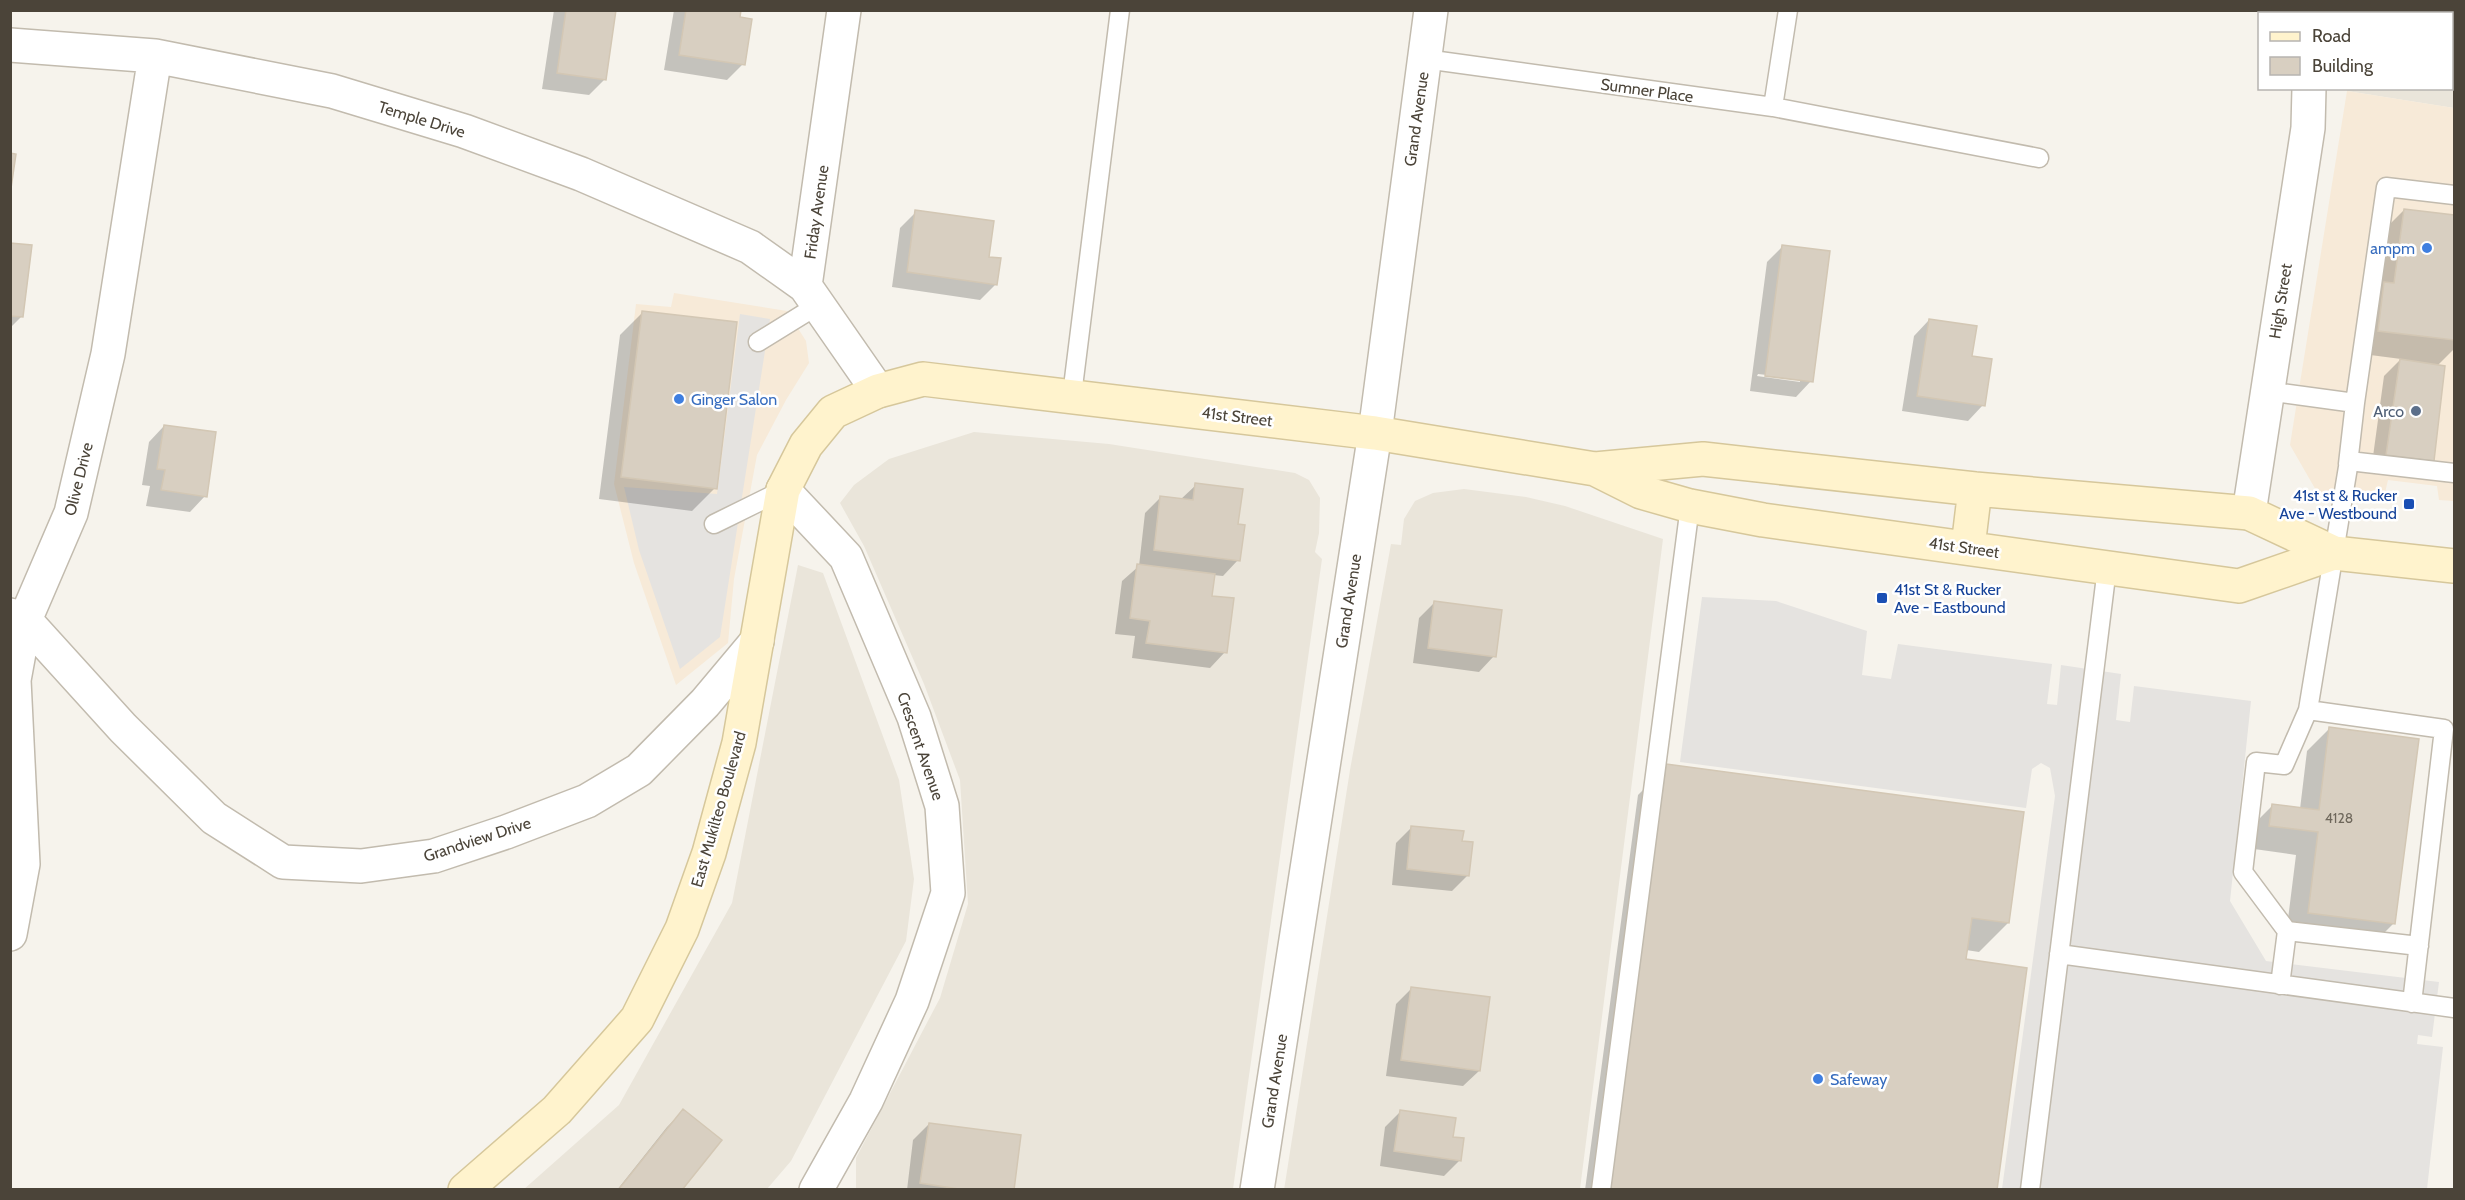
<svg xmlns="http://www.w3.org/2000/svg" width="2465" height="1200" font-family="Cabin,sans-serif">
<rect width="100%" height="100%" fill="#f6f3ec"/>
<path fill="#eae5da" d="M2353 11H2454V108L2347 91 2348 88H2452V14H2353Z
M974 432 1109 444 1295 473 1309 480 1320 498 1319 533 1315 552 1322 559 1233 1189H856V1158L940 998 968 904 960 780 924 684 864 546 840 503 854 485 889 459Z
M1464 489 1526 497 1565 506 1663 539 1580 1189 1284 1190 1350 770 1391 544 1401 545 1404 519 1415 501 1433 493Z
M798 565 823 573 899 780 914 879 906 941 791 1161 767 1189 523 1190 619 1105 732 903Z"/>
<path fill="#f7ead8" d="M2347 91 2454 108V501L2439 500 2437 486 2388 480 2384 497 2317 492 2290 445Z
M674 293 787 311 806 341 809 363 786 400 757 455 734 579 728 643 676 685 634 563 614 484 636 304 671 307Z"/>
<path fill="#e5e3e0" d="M740 314 770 319 720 637 680 669 639 550 624 487 717 494Z
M1702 597 1776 601 1867 631 1862 675 1891 679 1898 644 2052 664 2047 704 2057 705 2061 665 2121 674 2116 720 2130 722 2134 686 2251 701 2230 901 2266 961 2439 982 2432 1037 2418 1035 2417 1044 2443 1047 2427 1189H2002L2055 796 2050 768 2041 763 2032 769 2026 808 1680 762Z"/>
<path fill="#0003" fill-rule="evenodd" d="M554 10H614L604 80 589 95 542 89Z
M674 10H740L743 64 727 80 664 70Z
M2404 210 2454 217V349L2437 366 2432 461 2417 477 2371 471 2384 376 2401 359 2355 353 2381 233Z
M916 212 995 285 980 300 892 287 900 228Z
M10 244 22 316 10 328Z
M1783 246 1811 381 1796 397 1750 391 1767 262ZM1758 374 1800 379V382L1757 376Z
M643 312 715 488 692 511 599 499 620 335Z
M1929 320 1971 357 1983 405 1968 421 1902 411 1914 336Z
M164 426 205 496 190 512 146 506 150 486 142 485 149 442Z
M1196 485 1237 525 1238 560 1223 576 1213 575 1211 597 1225 652 1210 668 1132 658 1135 636 1115 634 1122 581 1139 566 1145 513 1161 497 1180 500Z
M1434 603 1494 656 1479 672 1413 663 1419 618Z
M2330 728 2393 924 2370 947 2286 935 2296 855 2247 848 2250 828 2273 805 2300 809 2307 751Z
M1667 766 2008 923 1979 952 1966 950 1964 961 1996 1190H1585L1638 795Z
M1412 827 1468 875 1452 891 1392 885 1396 843Z
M1411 989 1479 1071 1463 1086 1386 1076 1396 1004Z
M683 1111 680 1190H617L667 1127Z
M1400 1112 1460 1160 1444 1176 1380 1166 1385 1127Z
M929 1124 1012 1190H907L913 1140Z"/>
<path fill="#d8cfc1" stroke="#d3c7b4" stroke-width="1.5" d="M566 10H616L606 80 557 73Z
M686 10H741L740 17 752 19 745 65 679 55Z
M10 153 16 154 10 195Z
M2404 209 2454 215V340L2378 331 2384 282 2394 283Z
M915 210 994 221 989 257 1001 258 997 285 907 272Z
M10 243 32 245 23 317 10 316Z
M1782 245 1830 251 1813 382 1765 376Z
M642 311 737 322 717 489 621 477Z
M1929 319 1977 326 1972 356 1992 359 1985 406 1917 396Z
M2400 359 2445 366 2434 461 2386 455Z
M164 425 216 432 207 497 161 490 165 470 157 469Z
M1195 483 1243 489 1238 524 1245 525 1240 561 1154 550 1160 496 1193 500Z
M1137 564 1215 574 1212 596 1234 598 1227 653 1146 643 1150 621 1130 618Z
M1434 601 1502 610 1496 657 1428 648Z
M2329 727 2419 739 2395 924 2308 913 2318 832 2269 826 2272 804 2319 810Z
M1666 764 2024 812 2009 923 1972 918 1966 959 2027 968 1997 1190H1609Z
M1411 826 1464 831 1462 841 1473 842 1469 876 1407 869Z
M1411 987 1490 997 1480 1071 1401 1060Z
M683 1109 722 1140 682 1190H618Z
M1400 1110 1456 1118 1453 1137 1464 1138 1461 1161 1394 1151Z
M929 1123 1021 1135 1014 1190H965L920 1183Z"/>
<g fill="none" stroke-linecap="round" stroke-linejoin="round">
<g stroke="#c2bbae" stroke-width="21">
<path id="service" d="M1425 59 1773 107 2039 158
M1773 107 1788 10
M758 342 818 305
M2266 391 2355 403 2348 464
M1072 395 1120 10
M2355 403 2386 187 2454 195
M714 524 783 490
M2308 710 2444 729 2412 1003
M2287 931 2419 946
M2059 954 2454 1008
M2280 985 2287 931 2243 872 2256 762 2284 765 2308 710 2349 461 2454 473
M1601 1190 1690 506
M2030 1190 2107 568"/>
</g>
<g stroke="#c2bbae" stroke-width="36">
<path id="minor" d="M2312 14V10
M10 45 155 56 332 91 464 131 581 174 750 247 805 286 878 391
M805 286 844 10
M783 490 846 557 914 717 942 806 948 893 912 1001 866 1101 816 1190
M2249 513 2308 128 2309 88
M10 615 25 620 123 728 214 818 283 862 361 866 434 856 506 832 587 801 639 770 705 703 757 641
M10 934 23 864 14 680 25 620 71 513 108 354 155 56
M1257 1190 1375 433 1431 10"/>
</g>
<g stroke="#d6c79b" stroke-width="36">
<path id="secondary" d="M1595 469 1641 492 1690 506 1763 520 2239 586 2334 553
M1968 547 1975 489
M465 1190 557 1110 637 1019 682 929 709 853 739 743 783 490 806 445 833 412 878 391 923 379 1375 433 1595 469 1703 459 1975 489 2249 513 2334 553 2454 566"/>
</g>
<use href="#service" stroke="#fff" stroke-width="18"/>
<use href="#minor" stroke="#fff" stroke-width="33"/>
<use href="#secondary" stroke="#fff3cd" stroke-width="33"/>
</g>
<g fill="#3f7fe0" stroke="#fff" stroke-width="2">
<circle cx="2427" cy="248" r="6"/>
<circle cx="679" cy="399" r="6"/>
<circle cx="1818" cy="1079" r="6"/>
</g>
<circle fill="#5c6f8a" stroke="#fff" stroke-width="2" cx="2416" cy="411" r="6"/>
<g fill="#1a4fb4" stroke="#fff" stroke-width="2">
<rect x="2403" y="498" width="12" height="12" rx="3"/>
<rect x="1876" y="592" width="12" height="12" rx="3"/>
</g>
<g text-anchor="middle" stroke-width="5" stroke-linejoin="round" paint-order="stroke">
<g font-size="14" fill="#6e675b">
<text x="2339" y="823">4128</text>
</g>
<g font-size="16" fill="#4b4439" stroke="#fff">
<text transform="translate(1647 90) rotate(8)" y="6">Sumner Place</text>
<text transform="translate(422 119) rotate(17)" y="6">Temple Drive</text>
<text transform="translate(1416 119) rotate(-82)" y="6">Grand Avenue</text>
<text transform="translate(816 212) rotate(-82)" y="6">Friday Avenue</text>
<text transform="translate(2280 301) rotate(-81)" y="6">High Street</text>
<text transform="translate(1237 416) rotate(7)" y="6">41st Street</text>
<text transform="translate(78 479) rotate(-76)" y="6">Olive Drive</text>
<text transform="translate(1964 547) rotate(8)" y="6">41st Street</text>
<text transform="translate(1348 601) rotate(-81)" y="6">Grand Avenue</text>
<text transform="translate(921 746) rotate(71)" y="6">Crescent Avenue</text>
<text transform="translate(718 809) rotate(-74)" y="6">East Mukilteo Boulevard</text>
<text transform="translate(477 839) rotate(-18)" y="6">Grandview Drive</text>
<text transform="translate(1274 1081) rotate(-81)" y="6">Grand Avenue</text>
</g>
<g font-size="16" fill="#366cbe" stroke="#fff" text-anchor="start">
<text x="2415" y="254" text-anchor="end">ampm</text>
<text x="691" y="405">Ginger Salon</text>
<text x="1830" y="1085">Safeway</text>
</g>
<g font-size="16" fill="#4e5e75" stroke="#fff" text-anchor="end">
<text x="2404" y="417">Arco</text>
</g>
<g font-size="16" fill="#164399" stroke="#fff" text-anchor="end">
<text x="2397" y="501">41st st &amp; Rucker<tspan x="2397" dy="18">Ave - Westbound</tspan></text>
<text x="1894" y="595" text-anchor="start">41st St &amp; Rucker<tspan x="1894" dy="18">Ave - Eastbound</tspan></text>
</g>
</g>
<rect width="2465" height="1200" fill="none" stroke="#4b4439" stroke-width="24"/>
<rect x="2258" y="12" width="195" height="78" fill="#ffffff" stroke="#b7b4b0" stroke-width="1.5"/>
<rect x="2270" y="32" width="30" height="9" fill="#fff3cd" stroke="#b7b4b0" stroke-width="1.5"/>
<text x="2312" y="42" font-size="18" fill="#4b4439">Road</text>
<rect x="2270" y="57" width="30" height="18" fill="#d8cfc1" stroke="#b7b4b0" stroke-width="1.5"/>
<text x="2312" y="72" font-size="18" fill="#4b4439">Building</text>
</svg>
